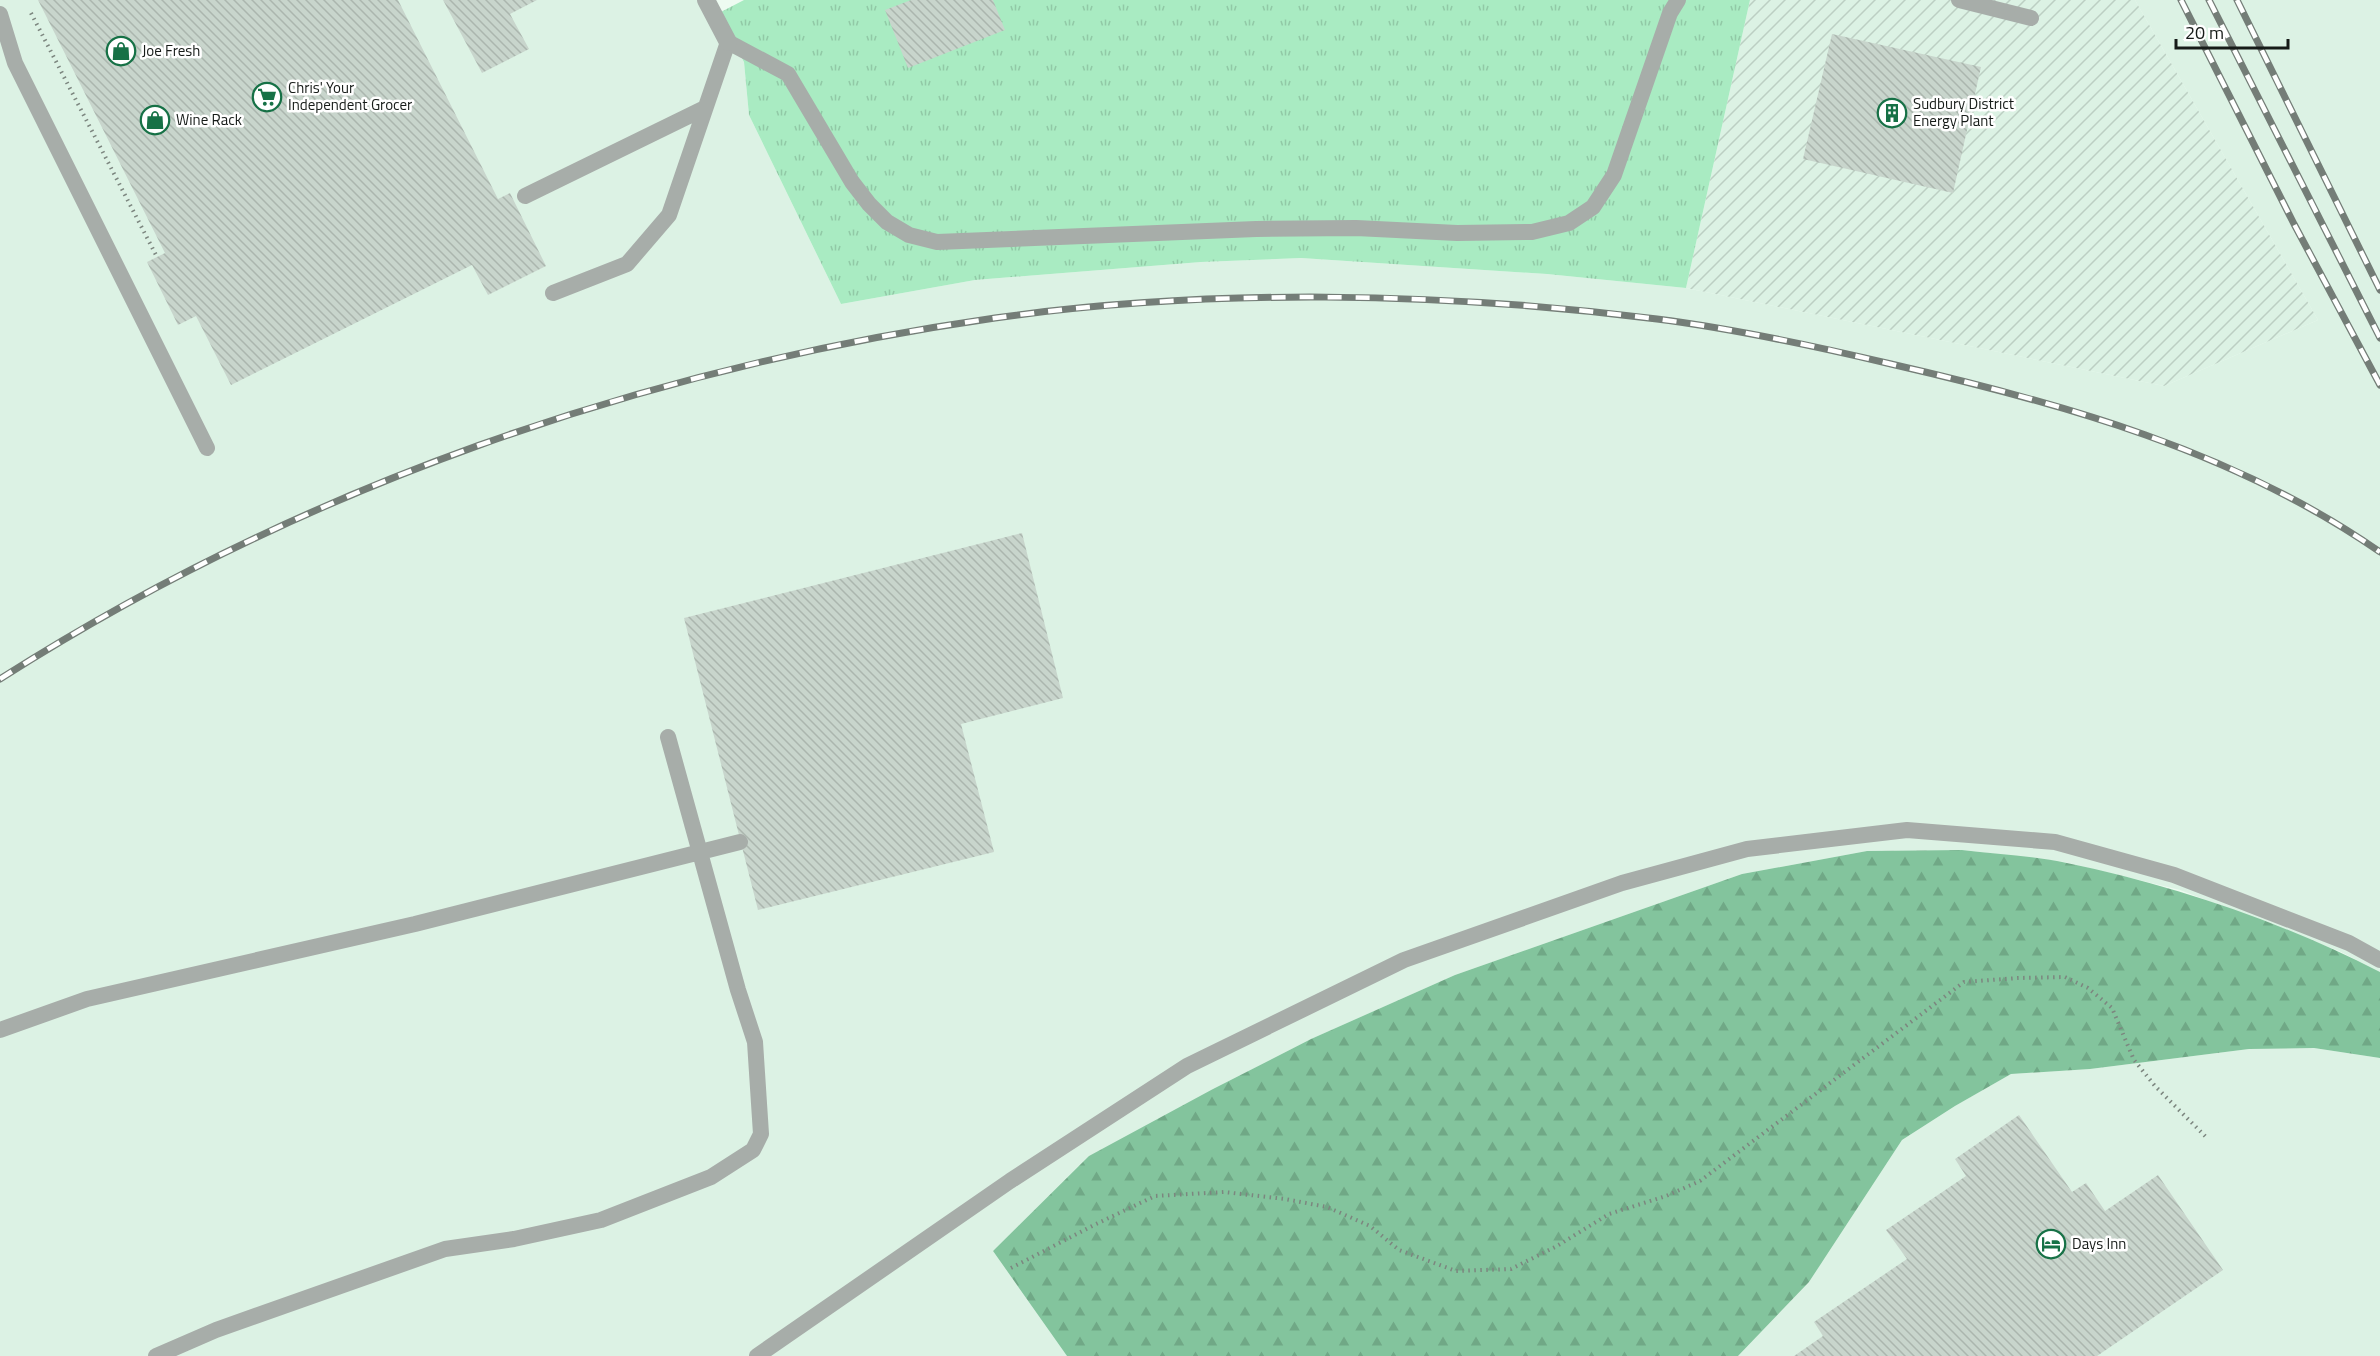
<svg xmlns="http://www.w3.org/2000/svg" width="2380" height="1356" font-family="'Titillium Web',sans-serif">
<defs>
<pattern id="industrial-furrows" width="10" height="10" patternUnits="userSpaceOnUse" patternTransform="scale(1.5)"><rect width="10" height="10" fill="#dcf2e4"/><path d="M-1 1l2-2M0 10L10 0M9 11l2-2" fill="none" stroke="#bccfc3"/></pattern>
<pattern id="grass-tufts" width="24" height="20" patternUnits="userSpaceOnUse" patternTransform="scale(1.5)"><rect width="24" height="20" fill="#a9ebc2"/><path d="M3 7l-1-3M5 7V3M7 7l1-3M15 17l-1-3M17 17v-4M19 17l1-3" fill="none" stroke="#91c9a6"/></pattern>
<pattern id="forest-firs" width="22" height="20" patternUnits="userSpaceOnUse" patternTransform="scale(1.5)"><rect width="22" height="20" fill="#83c49d"/><path d="M5 1l3.5 6h-7zM16 11l3.5 6h-7z" fill="#70a886"/></pattern>
<pattern id="building-back-hatch" width="6" height="6" patternUnits="userSpaceOnUse" patternTransform="scale(1.5)"><rect width="6" height="6" fill="#c8d5cc"/><path d="M-1 5l2 2M0 0l6 6M5-1l2 2" fill="none" stroke="#abb6ae"/></pattern>
</defs>
<rect width="100%" height="100%" fill="#edfbf1"/>
<path fill="#dcf2e4" d="M0 0H703L744 62 749 115 841 304 975 280 1201 262 1301 258 1547 274 1686 288 2164 386 2318 320 2135 0H2380V972L2339 951 2180 890 2064 862 1963 850 1867 851 1742 874 1455 975 1311 1039 1213 1089 993 1251 1067 1356H0Z
M2314 1048 2380 1058V1356H1738L1809 1282 1902 1140 1955 1106 2011 1074 2090 1069 2249 1049Z"/>
<path fill="url(#industrial-furrows)" d="M1750 0H2135L2318 320 2164 386 1686 288Z"/>
<path fill="url(#grass-tufts)" d="M744 0H1750L1686 288 1547 274 1301 258 1201 262 975 280 841 304 749 115 744 62 717 14Z"/>
<path fill="url(#forest-firs)" d="M1962 850C1997 854 2033 856 2067 863 2173 885 2283 922 2380 972V1058L2314 1048 2249 1049 2090 1069 2011 1074 1955 1106 1902 1140 1809 1282 1738 1356H1067L993 1251 1089 1156 1213 1089 1311 1039 1455 975 1742 874 1867 851Z"/>
<path fill="url(#building-back-hatch)" d="M38 0H398L498 199 510 193 546 266 488 295 472 265 231 385 196 316 178 325 147 262 165 253Z
M443 0H537L510 14 529 49 482 73Z
M911 0H993L1005 30 908 68 885 10Z
M1832 34 1981 67 1953 193 1803 159Z
M1022 533 1063 698 961 724 994 852 758 910 684 618Z
M2019 1115 2072 1192 2086 1183 2105 1211 2158 1175 2223 1270 2097 1356H1794L1823 1336 1814 1322 1907 1259 1886 1230 1966 1176 1955 1159Z"/>
<g fill="none" stroke-linecap="round" stroke-linejoin="round">
<path stroke="#7c867f" stroke-width="4" stroke-dasharray="1.5 4.5" stroke-linecap="butt" d="M31 13 157 257
M1011 1268 1094 1225 1155 1196 1224 1192 1285 1199 1327 1207 1370 1226 1399 1250 1456 1271 1511 1269 1557 1246 1609 1214 1666 1196 1700 1181 1964 982 2018 978 2065 977 2088 988 2112 1008 2134 1060 2155 1086 2206 1137"/>
<path stroke="#a7ada9" stroke-width="16" d="M1959 0 2031 18
M0 14 15 63 207 448
M525 196 705 108
M553 293 627 264 669 215 728 42 788 74 852 182 869 204 887 222 909 235 937 242 1256 229 1356 228 1457 233 1532 232 1569 223 1593 207 1614 175 1670 13 1678 0
M0 1030 87 999 415 924 740 842
M156 1356 216 1330 445 1249 514 1239 601 1220 711 1177 753 1150 761 1134 755 1042 738 990 668 737
M757 1356 1010 1181 1187 1066 1404 960 1622 883 1747 849 1907 830 2055 842 2174 875 2349 943 2380 960"/>
<path stroke="#a7ada9" stroke-width="18" d="M706 0 728 42"/>
<g stroke="#747d77" stroke-width="7">
<path id="rail" d="M2181 0 2294 224 2380 385
M2209 0 2380 338
M2237 0 2380 290
M0 679C299 488 644 368 995 318 1209 288 1442 292 1657 319 1736 329 1815 346 1891 364 2061 403 2235 451 2380 552"/>
</g>
<use href="#rail" stroke="#fff" stroke-width="4.5" stroke-dasharray="14" stroke-linecap="butt"/>
</g>
<defs>
<g id="shop-ring" transform="scale(1.5)"><circle r="9.5" fill="#fff" stroke="#167146" stroke-width="1.5"/><path d="M-5-2.5h2.3a2.7 3.5 0 0 1 5.4 0H5L5.5 6h-11ZM-1.5-2.5h3a1.5 2.3 0 0 0-3 0Z" fill="#167146"/></g>
<g id="supermarket-ring" transform="scale(1.5)"><circle r="9.5" fill="#fff" stroke="#167146" stroke-width="1.5"/><path d="M-6-5.5h2.5l.6 2H6L4.5 2H-2.5L-4.4-4H-6ZM-1.5 3.2a1.3 1.3 0 1 0 .1 0ZM3 3.2a1.3 1.3 0 1 0 .1 0Z" fill="#167146"/></g>
<g id="building-ring" transform="scale(1.5)"><circle r="9.5" fill="#fff" stroke="#167146" stroke-width="1.5"/><path d="M-4-6H4V6H1V3H-1V6H-4ZM-2.5-4.3h1.7v1.8h-1.7ZM.8-4.3h1.7v1.8H.8ZM-2.5-1h1.7V.8h-1.7ZM.8-1h1.7V.8H.8Z" fill="#167146"/></g>
<g id="hotel-ring" transform="scale(1.5)"><circle r="9.5" fill="#fff" stroke="#167146" stroke-width="1.5"/><path d="M-6-4.5h1.5V1H6V5H4.5V3h-9V5H-6ZM-4 0a1.8 1.8 0 1 1 3.6 0ZM.5 0V-2.5h3Q6-2.5 6 0Z" fill="#167146"/></g>
</defs>
<g fill-rule="evenodd">
<use href="#shop-ring" x="121" y="51"/>
<use href="#supermarket-ring" x="267" y="97"/>
<use href="#building-ring" x="1892" y="113"/>
<use href="#shop-ring" x="155" y="120"/>
<use href="#hotel-ring" x="2051" y="1244"/>
</g>
<g text-anchor="middle" stroke-width="5" stroke-linejoin="round" paint-order="stroke">
<g font-size="15" fill="#161b18" stroke="#fff" text-anchor="start">
<text x="142" y="56">Joe Fresh</text>
<text x="288" y="93">Chris' Your<tspan x="288" dy="17">Independent Grocer</tspan></text>
<text x="1913" y="109">Sudbury District<tspan x="1913" dy="17">Energy Plant</tspan></text>
<text x="176" y="125">Wine Rack</text>
<text x="2072" y="1249">Days Inn</text>
</g>
</g>
<path d="M2176 39v9h112v-9" fill="none" stroke="#161b18" stroke-width="3"/>
<text x="2185" y="39" font-size="18" fill="#161b18" stroke="#ffffff" stroke-width="4.5" paint-order="stroke">20 m</text>
</svg>
